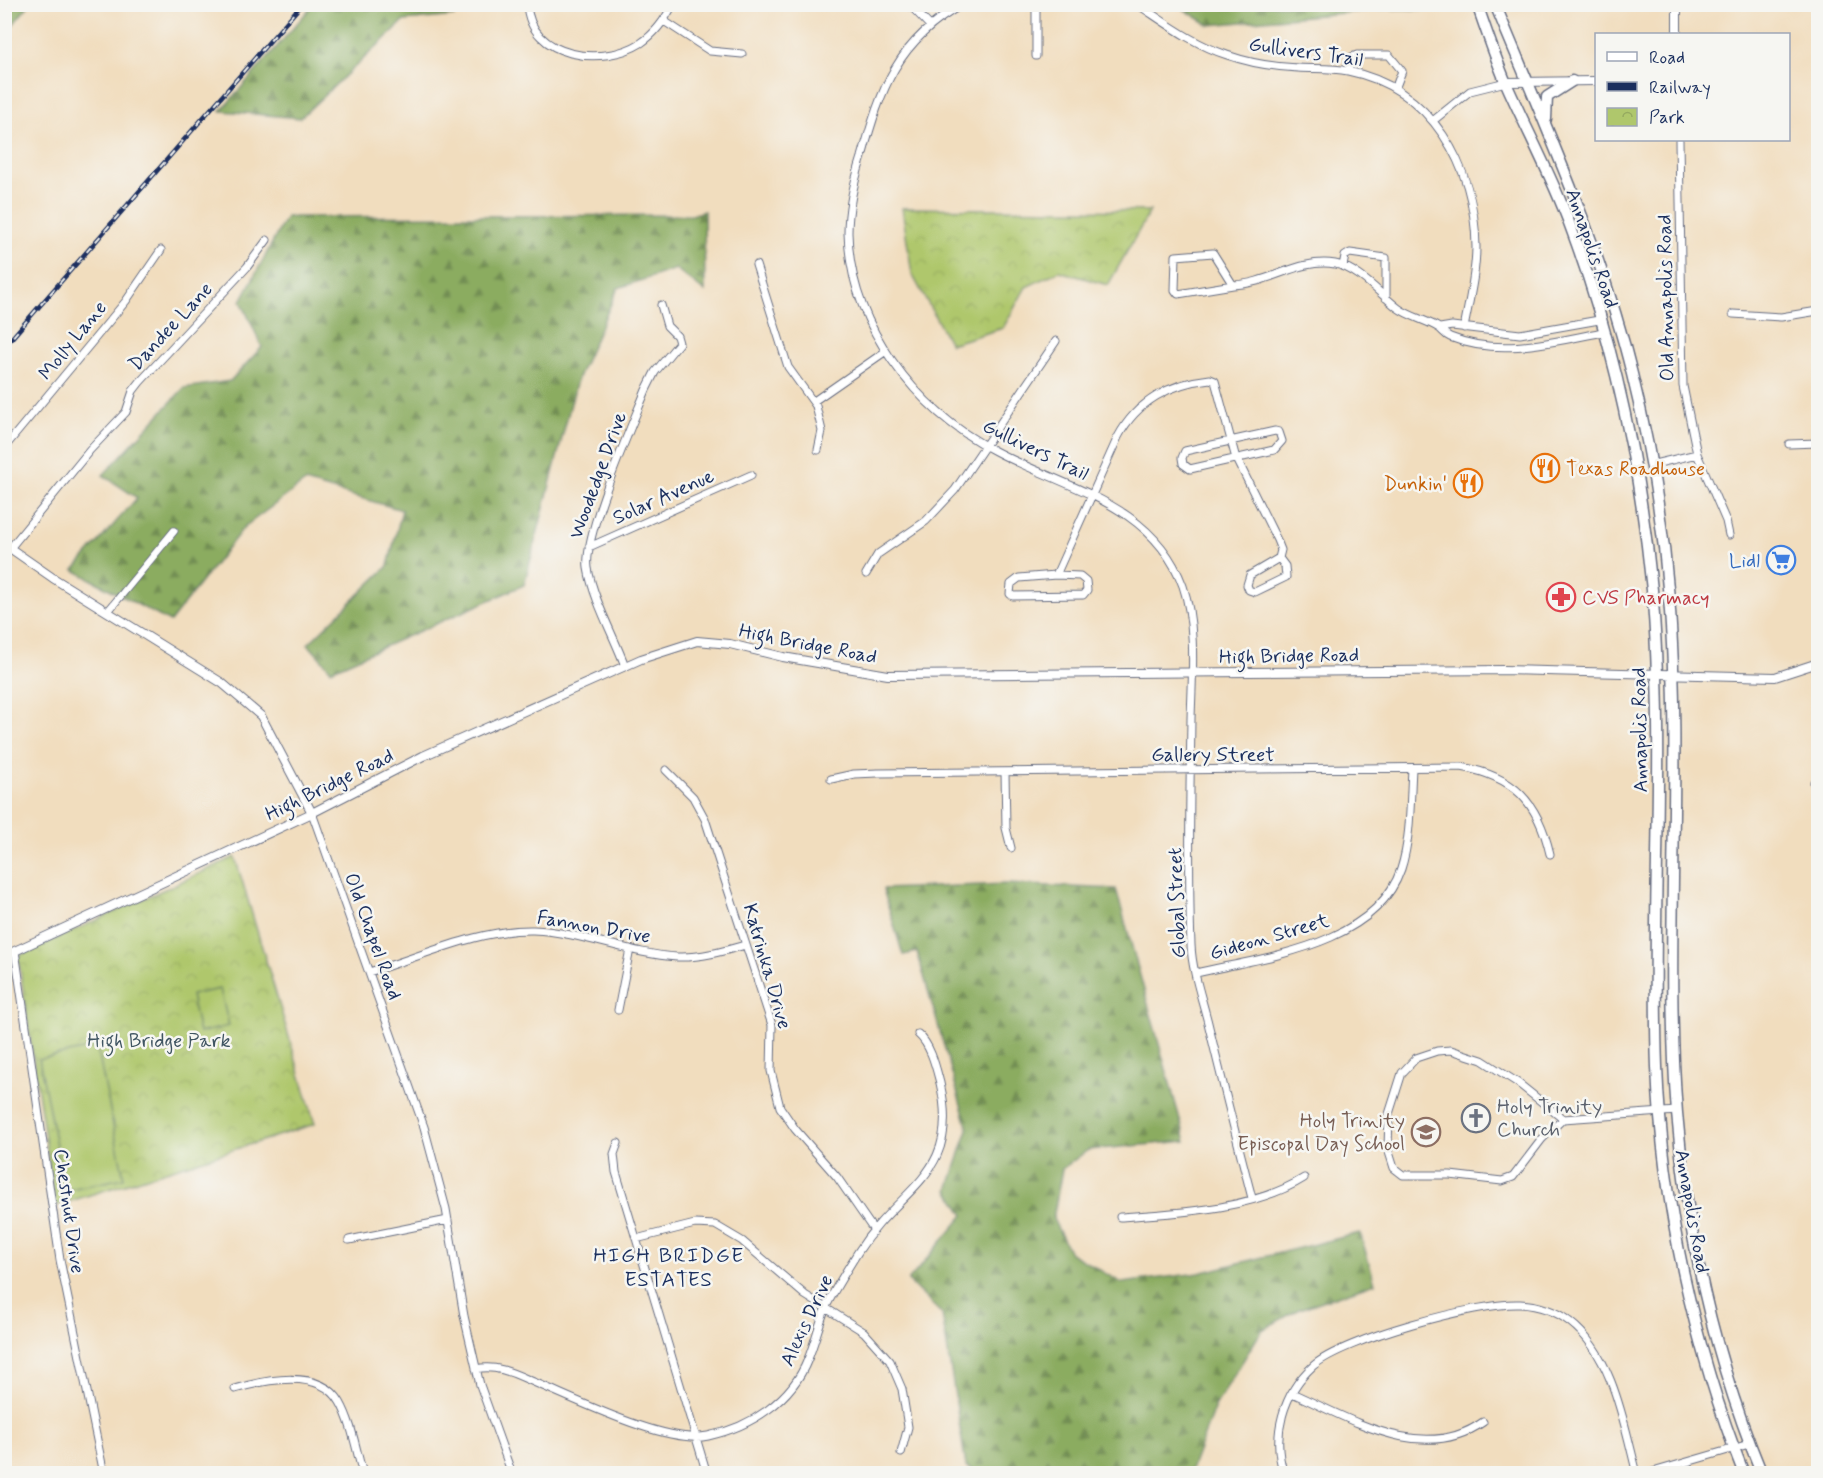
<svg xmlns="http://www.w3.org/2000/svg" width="1823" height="1478" font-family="Mynerve,sans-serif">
<defs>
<pattern id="forest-firs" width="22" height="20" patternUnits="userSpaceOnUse" patternTransform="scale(1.5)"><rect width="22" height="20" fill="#8bac60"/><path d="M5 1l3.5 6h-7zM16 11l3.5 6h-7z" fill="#718c52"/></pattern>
<pattern id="park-crowns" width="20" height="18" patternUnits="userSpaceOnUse" patternTransform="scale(1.5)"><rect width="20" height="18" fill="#afc76c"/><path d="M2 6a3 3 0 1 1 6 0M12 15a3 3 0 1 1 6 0" fill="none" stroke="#96ab60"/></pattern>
</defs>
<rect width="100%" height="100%" fill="#f6f6f2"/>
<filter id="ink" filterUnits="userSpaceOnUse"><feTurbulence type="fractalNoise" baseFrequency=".0167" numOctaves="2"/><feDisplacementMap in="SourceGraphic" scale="12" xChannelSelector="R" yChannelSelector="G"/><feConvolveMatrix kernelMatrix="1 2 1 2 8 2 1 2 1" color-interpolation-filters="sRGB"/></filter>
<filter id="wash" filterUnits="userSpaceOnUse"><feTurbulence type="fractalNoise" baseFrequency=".008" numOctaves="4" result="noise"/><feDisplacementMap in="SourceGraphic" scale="24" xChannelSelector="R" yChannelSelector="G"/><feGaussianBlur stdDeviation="1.35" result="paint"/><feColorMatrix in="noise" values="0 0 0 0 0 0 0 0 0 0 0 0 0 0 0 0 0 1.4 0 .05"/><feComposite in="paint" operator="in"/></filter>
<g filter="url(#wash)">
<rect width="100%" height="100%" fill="#f1ddbe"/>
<path fill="url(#forest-firs)" stroke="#536e5f" stroke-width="1.5" d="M5 4 29 5 5 34 4 5Z
M313 5V4L457 5 454 16 404 21 300 118 221 111Z
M1452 5 1454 10 1388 9 1209 25 1177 5Z
M704 211 705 292 676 269 618 288 577 380 524 585 331 670 308 644 388 566 402 510 305 482 244 527 170 622 74 570 137 498 103 475 184 388 230 381 262 347 241 301 286 217 692 215Z
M1006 884 1116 889 1186 1141 1088 1150 1062 1169 1053 1219 1070 1253 1122 1283 1199 1273 1360 1233 1375 1283 1299 1309 1262 1330 1215 1406 1190 1473 982 1474 966 1466 942 1314 908 1281 964 1215 948 1190 968 1129 917 952 903 955 883 889Z"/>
<path fill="url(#park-crowns)" stroke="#657b65" stroke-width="1.5" d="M902 208 1150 211 1108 285 1059 271 1026 287 1003 328 950 344 912 274Z
M235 857 315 1124 55 1206 18 956Z"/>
<path fill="#afc76c" stroke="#657b65" stroke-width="1.5" d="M220 989 229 1026 199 1033 191 995Z
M97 1047 124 1178 65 1190 39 1059Z"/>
</g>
<g filter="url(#ink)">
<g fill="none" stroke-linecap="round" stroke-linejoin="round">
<g stroke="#666c80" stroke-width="9">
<path id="minor" d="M527 4C530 59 603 67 641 43 656 33 665 20 673 4
M909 4 930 26
M963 4C897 41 881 88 862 157 854 182 848 207 848 233 850 324 915 410 995 451 1064 488 1153 503 1183 586 1197 627 1192 677 1191 719 1190 794 1188 870 1191 945 1192 972 1203 1001 1209 1027 1223 1084 1237 1141 1252 1198
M1036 4V56
M1137 4C1166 23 1193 44 1227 55 1250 63 1274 67 1298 68 1315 69 1332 68 1348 71 1432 88 1475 166 1476 247 1476 274 1469 301 1464 328
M664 21 710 51 742 54
M1348 71 1352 57 1357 55H1389L1402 71 1395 89
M1434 120 1470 91 1506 82
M1679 140 1683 386 1697 454 1726 521 1729 535
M1213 253 1233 285 1178 294 1175 290 1176 256Z
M756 265 788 367 816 406 822 431 818 450
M1343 266 1345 256 1350 253 1386 258V298
M1233 285C1270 284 1298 258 1335 264 1358 268 1380 294 1398 308 1410 317 1427 320 1439 328 1443 331 1445 335 1450 337 1499 357 1553 342 1603 332
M1733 314 1781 317 1818 311
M1440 328 1452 326 1520 334 1599 320
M814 401 886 351
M1275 431 1279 432 1282 441 1274 450 1190 469 1183 464 1182 458 1185 451Z
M1789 444 1818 443
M4 448 126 301 161 250
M1650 465 1697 454
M11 547 90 450 126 412 133 391 140 382 247 267 267 240
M589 547 751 475
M1279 558 1285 566 1286 577 1255 592 1249 590 1247 585 1250 575Z
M866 574 878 554 926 521 955 490 1056 341
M1056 575 1118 437C1137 401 1171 383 1210 379L1215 381 1235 455 1277 540 1281 550 1279 558
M1056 575 1080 576 1086 581 1087 590 1083 595 1013 596 1010 594 1011 584 1019 578Z
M109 610 174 531
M625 666C614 636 593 599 588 568 583 535 632 425 646 390L655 372 679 343 677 336 667 326 661 305
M666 770 693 797 705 819 772 1025 771 1071 780 1107 795 1129 837 1177 873 1229
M1005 772 1006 828 1011 848
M831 779 854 774 878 773 1461 767C1514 776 1538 802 1550 854
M1814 782 1818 820
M312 813 424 1127 446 1209 464 1316 480 1385 512 1474
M15 951 60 1260 104 1474
M369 972C421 957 478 929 533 930 582 932 629 954 677 957 700 958 724 951 745 945
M1196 973C1264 957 1375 946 1401 869 1411 838 1410 802 1412 769
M618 1010 630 949
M1563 1119 1518 1083 1482 1060 1451 1050 1437 1051 1416 1058 1402 1073 1389 1114 1388 1149 1394 1168 1403 1175H1450L1502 1181 1513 1177 1542 1139 1563 1119 1677 1111
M618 1143 614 1154 616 1172 707 1474
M1120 1217C1178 1213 1253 1210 1304 1178
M636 1239 695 1224 715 1225 742 1241 805 1295 864 1332 890 1361 902 1389 908 1427 901 1453
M349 1240 448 1220
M476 1369C498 1364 517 1375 536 1383 577 1400 667 1445 708 1436 751 1427 792 1400 808 1359 815 1342 819 1324 826 1307 835 1288 847 1270 858 1252 899 1186 962 1177 940 1083 936 1068 931 1045 918 1034
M235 1389C265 1380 320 1368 340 1402 352 1423 356 1450 363 1474
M1292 1393C1349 1418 1423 1465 1483 1422
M1284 1474C1271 1436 1283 1393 1313 1366 1343 1339 1478 1302 1520 1304 1537 1305 1556 1311 1570 1322 1613 1355 1624 1424 1637 1474
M1646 1474 1749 1444"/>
</g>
<g stroke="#666c80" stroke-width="10">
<path id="tertiary" d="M1677 4V34
M1506 82 1596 81
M4 544 53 578 222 683 261 716 312 813
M4 956 312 813 423 756 641 659 697 641 730 644 783 657 888 675 1504 670 1775 677 1818 663"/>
</g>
<g stroke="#666c80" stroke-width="13">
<path id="primary" d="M1477 4C1486 30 1495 57 1506 83 1527 131 1553 178 1571 228 1614 343 1640 468 1652 590 1666 749 1651 908 1657 1067 1662 1202 1694 1348 1744 1474
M1495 4C1545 125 1601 247 1632 374 1650 446 1663 523 1669 598 1683 769 1664 942 1677 1113 1687 1235 1715 1360 1762 1474
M1546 119 1547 97 1572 81"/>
</g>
<use href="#minor" stroke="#fff" stroke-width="7"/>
<use href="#tertiary" stroke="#fff" stroke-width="8"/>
<use href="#primary" stroke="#fff" stroke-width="10"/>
<g stroke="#1b2f5e" stroke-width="4.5">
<path id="rail" d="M4 347 302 4"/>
</g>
<use href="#rail" stroke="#f6f6f2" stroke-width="2" stroke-dasharray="7" stroke-linecap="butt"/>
</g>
</g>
<defs>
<g id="restaurant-ring" transform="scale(1.5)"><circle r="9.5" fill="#f6f6f2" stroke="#e8710a" stroke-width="1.5"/><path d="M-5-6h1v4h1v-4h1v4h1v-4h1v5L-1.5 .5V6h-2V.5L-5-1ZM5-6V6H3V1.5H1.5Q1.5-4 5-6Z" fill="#e8710a"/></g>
<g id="supermarket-ring" transform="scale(1.5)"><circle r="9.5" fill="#f6f6f2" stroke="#3f7fe0" stroke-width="1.5"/><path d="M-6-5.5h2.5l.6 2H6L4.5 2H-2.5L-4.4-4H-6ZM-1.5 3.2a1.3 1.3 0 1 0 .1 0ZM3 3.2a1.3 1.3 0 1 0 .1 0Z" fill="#3f7fe0"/></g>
<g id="pharmacy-ring" transform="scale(1.5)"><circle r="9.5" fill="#f6f6f2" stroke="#e0444e" stroke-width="1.5"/><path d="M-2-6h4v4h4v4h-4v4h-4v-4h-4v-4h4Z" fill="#e0444e"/></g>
<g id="church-ring" transform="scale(1.5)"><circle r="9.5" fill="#f6f6f2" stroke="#6b7280" stroke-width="1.5"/><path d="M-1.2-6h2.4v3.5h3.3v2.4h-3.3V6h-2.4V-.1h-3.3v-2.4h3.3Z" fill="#6b7280"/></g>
<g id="school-ring" transform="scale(1.5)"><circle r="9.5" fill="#f6f6f2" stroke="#8d6e63" stroke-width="1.5"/><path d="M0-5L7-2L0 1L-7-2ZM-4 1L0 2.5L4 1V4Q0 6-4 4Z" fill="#8d6e63"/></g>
</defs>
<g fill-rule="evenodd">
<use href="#restaurant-ring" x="1545" y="468"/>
<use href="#restaurant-ring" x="1468" y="483"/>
<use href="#supermarket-ring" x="1781" y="560"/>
<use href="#pharmacy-ring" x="1561" y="597"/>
<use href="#church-ring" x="1476" y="1118"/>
<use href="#school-ring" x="1426" y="1132"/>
</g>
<g text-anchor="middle" stroke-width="5" stroke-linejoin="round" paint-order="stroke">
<g font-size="20" fill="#1b2f5e" stroke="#f6f6f2">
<text transform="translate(1306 51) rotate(8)" y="7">Gullivers Trail</text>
<text transform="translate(1593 248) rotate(71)" y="7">Annapolis Road</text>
<text transform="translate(1665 298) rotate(-91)" y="7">Old Annapolis Road</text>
<text transform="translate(170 326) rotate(-47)" y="7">Dandee Lane</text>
<text transform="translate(72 340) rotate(-51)" y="7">Molly Lane</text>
<text transform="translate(1036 449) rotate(26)" y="7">Gullivers Trail</text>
<text transform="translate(597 475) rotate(-70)" y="7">Woodedge Drive</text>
<text transform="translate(663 496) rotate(-24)" y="7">Solar Avenue</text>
<text transform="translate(808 643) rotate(11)" y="7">High Bridge Road</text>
<text transform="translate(1289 655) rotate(-1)" y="7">High Bridge Road</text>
<text transform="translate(1639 730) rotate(-91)" y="7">Annapolis Road</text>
<text x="1213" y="761">Gallery Street</text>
<text transform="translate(329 784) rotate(-26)" y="7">High Bridge Road</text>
<text transform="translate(1176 903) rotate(-92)" y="7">Global Street</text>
<text transform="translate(594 926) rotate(10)" y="7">Fannon Drive</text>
<text transform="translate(374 936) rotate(70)" y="7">Old Chapel Road</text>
<text transform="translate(1269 936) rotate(-16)" y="7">Gideon Street</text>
<text transform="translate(768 966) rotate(74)" y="7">Katrinka Drive</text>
<text transform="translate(70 1211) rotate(82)" y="7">Chestnut Drive</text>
<text transform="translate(1693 1211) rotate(80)" y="7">Annapolis Road</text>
<text transform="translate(806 1320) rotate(-65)" y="7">Alexis Drive</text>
</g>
<g font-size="20" fill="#c56008" stroke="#f6f6f2" text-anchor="start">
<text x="1566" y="475">Texas Roadhouse</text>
<text x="1447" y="490" text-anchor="end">Dunkin'</text>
</g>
<g font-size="20" fill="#366cbe" stroke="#f6f6f2" text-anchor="end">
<text x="1760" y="567">Lidl</text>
</g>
<g font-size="20" fill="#be3a42" stroke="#f6f6f2" text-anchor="start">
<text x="1582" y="604">CVS Pharmacy</text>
</g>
<g font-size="20" fill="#405562" stroke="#f6f6f2">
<text x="159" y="1047">High Bridge Park</text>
</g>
<g font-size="20" fill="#5b616d" stroke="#f6f6f2" text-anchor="start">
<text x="1497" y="1113">Holy Trinity<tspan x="1497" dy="23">Church</tspan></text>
</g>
<g font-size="20" fill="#785e54" stroke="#f6f6f2" text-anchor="end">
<text x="1405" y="1127">Holy Trinity<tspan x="1405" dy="23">Episcopal Day School</tspan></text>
</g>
<g font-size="21" letter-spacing="1.5" fill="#1b2f5e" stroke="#f6f6f2">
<text x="669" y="1262">HIGH BRIDGE<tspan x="669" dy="24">ESTATES</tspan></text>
</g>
</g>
<rect width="1823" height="1478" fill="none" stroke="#f6f6f2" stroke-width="24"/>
<rect x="1595" y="33" width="195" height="108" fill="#f6f6f2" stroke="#9ea6b7" stroke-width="1.5"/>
<rect x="1607" y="52" width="30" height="9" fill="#ffffff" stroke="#9ea6b7" stroke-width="1.5"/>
<text x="1649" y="63" font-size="18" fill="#1b2f5e">Road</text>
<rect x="1607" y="82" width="30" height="9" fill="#1b2f5e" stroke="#9ea6b7" stroke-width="1.5"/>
<text x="1649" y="93" font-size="18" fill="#1b2f5e">Railway</text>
<rect x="1607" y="108" width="30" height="18" fill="url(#park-crowns)" stroke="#9ea6b7" stroke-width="1.5"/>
<text x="1649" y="123" font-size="18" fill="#1b2f5e">Park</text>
</svg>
